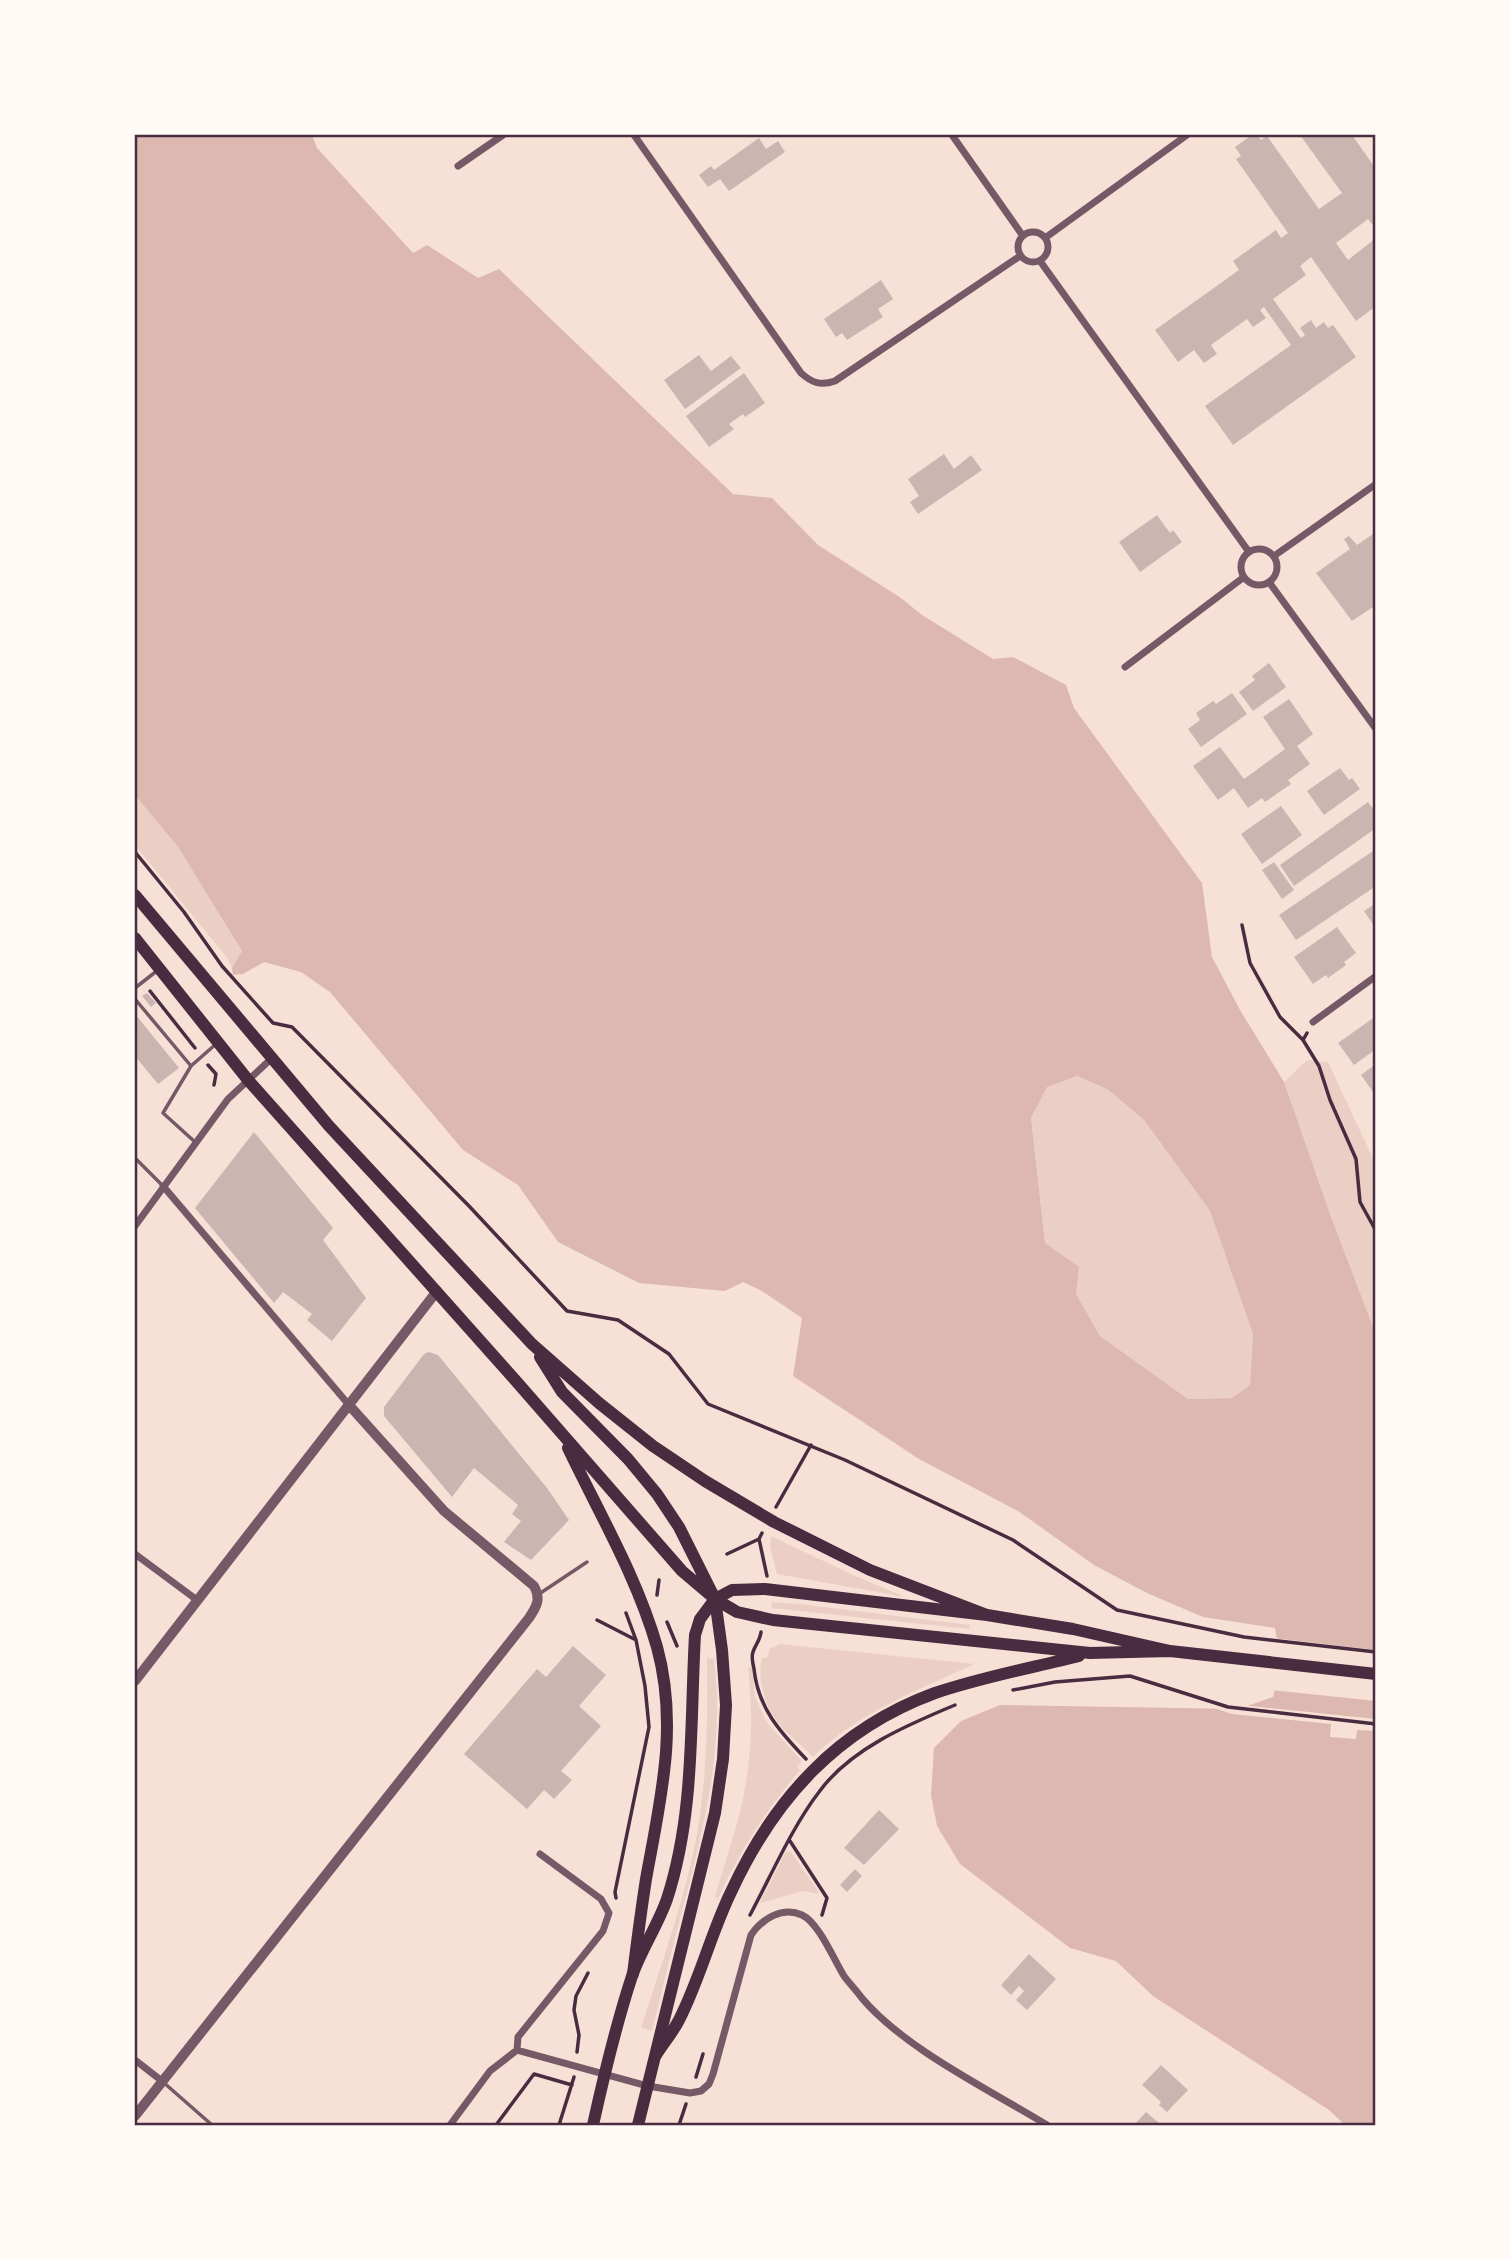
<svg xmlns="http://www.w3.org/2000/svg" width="1511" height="2260" font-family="Mulish,sans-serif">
<rect width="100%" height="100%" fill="#f7e1d7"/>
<path fill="#ebcfc5" d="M135 795 178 847 242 951 232 968 228 959 135 845Z
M1307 1060 1328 1062 1376 1165V1335L1330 1214 1284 1082Z
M1077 1076 1107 1089 1144 1120 1210 1211 1253 1334 1250 1385 1232 1398 1188 1399 1100 1336 1076 1294 1078 1267 1045 1243 1031 1118 1047 1086Z
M771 1536 853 1575 905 1597 777 1574 770 1547Z
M772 1602 800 1604 970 1625 969 1629 771 1608Z
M780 1644 975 1664C918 1690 859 1712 813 1757 801 1744 783 1732 774 1717 764 1703 757 1675 762 1658L768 1657 769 1649Z
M707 1658 714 1659C724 1743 707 1815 686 1896 674 1941 663 1986 652 2031L641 2028C659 1971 680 1913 693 1854 707 1789 708 1724 707 1658Z
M752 1667 755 1697 767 1723 802 1761 797 1767 800 1770C765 1812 740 1850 718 1899L715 1897C724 1864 736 1832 743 1798 752 1756 753 1711 748 1668Z
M786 1851 791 1852 818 1891 817 1894 803 1891 760 1903Z"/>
<path fill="#dcb8b0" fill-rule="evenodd" d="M135 135H312L317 148 413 253 427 245 478 278 499 269 733 494 772 498 818 545 901 598 922 615 993 659 1013 657 1066 685 1074 708 1202 883 1212 957 1240 1010 1284 1082 1330 1214 1376 1335V2125H1345L1329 2110 1153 1996 1116 1961 1070 1948 960 1864 937 1826 931 1795 934 1748 961 1721 1000 1705 1239 1709 1273 1697 1281 1663 1275 1628 1203 1617 1147 1593 1094 1565 1018 1511 919 1459 793 1376 802 1318 762 1291 743 1282 725 1291 639 1283 558 1242 518 1185 463 1150 330 992 301 972 264 962 243 974 233 975 232 968 242 951 178 847 135 795ZM1077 1076 1107 1089 1144 1120 1210 1211 1253 1334 1250 1385 1232 1398 1188 1399 1100 1336 1076 1294 1079 1267 1045 1243 1031 1118 1047 1087Z"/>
<path fill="#f7e1d7" d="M1273 1638 1376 1650V1701L1271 1690 1278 1662Z
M1205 1705H1241L1376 1719V1731L1357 1730 1356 1739 1330 1737 1331 1724 1232 1714Z"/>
<path fill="#ccb4b1" d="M1252 135H1257L1261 140 1267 136 1319 209 1342 193 1300 135H1352L1376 169V229L1368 219 1336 243 1348 260 1376 238V306L1356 321 1311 257 1300 266 1306 275 1273 299 1301 338 1305 335 1300 328 1311 320 1316 328 1324 322 1328 328 1333 325 1356 357 1233 445 1205 406 1291 345 1264 307 1260 310 1266 318 1253 327 1247 319 1211 345 1217 354 1204 363 1194 350 1178 362 1155 330 1239 270 1233 261 1276 230 1281 238 1288 233 1236 159 1241 156 1235 147Z
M759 138 766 149 778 141 785 152 729 191 720 179 708 187 699 175 711 166 714 170Z
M881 280 893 299 878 309 883 317 847 340 842 333 836 337 824 319Z
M699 355 711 371 731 356 741 368 685 409 664 380Z
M744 373 765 403 745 417 743 414 729 424 734 429 709 447 686 416Z
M944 454 954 469 971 455 982 470 918 514 910 502 919 496 908 479Z
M1157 515 1170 533 1173 530 1182 542 1140 572 1119 542Z
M1376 532V605L1352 621 1316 573 1350 549 1344 539 1349 536 1357 545Z
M1269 663 1286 687 1253 711 1239 692 1255 680 1252 676Z
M1232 693 1247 714 1201 747 1188 729 1200 720 1196 713 1213 701 1216 704Z
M1289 699 1313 734 1297 746 1310 764 1288 780 1291 784 1265 802 1262 798 1248 808 1234 788 1218 800 1193 766 1220 747 1244 779 1285 749 1263 717Z
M1340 768 1349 780 1352 778 1360 789 1324 815 1307 791Z
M1368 802 1376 813V828L1294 886 1280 865Z
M1281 806 1302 835 1262 864 1241 834Z
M1376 849V886L1296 940 1279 915Z
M1274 862 1294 890 1282 899 1262 870Z
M1376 903V929L1364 911Z
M1337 927 1356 953 1344 962 1346 965 1328 978 1326 975 1313 984 1294 957Z
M147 993 156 1003 151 1007 142 996Z
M135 1014 179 1068 158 1084 135 1056Z
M1376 1016V1049L1354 1065 1338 1043Z
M1376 1064V1096L1361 1075Z
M254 1132 333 1228 323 1240 366 1298 332 1341 307 1320 312 1314 283 1292 274 1303 195 1208Z
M429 1352 438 1355 547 1488 569 1520 531 1560 504 1542 521 1521 512 1514 518 1505 474 1468 452 1497 384 1416V1407L424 1354Z
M573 1646 606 1675 579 1706 601 1726 561 1771 572 1780 554 1799 544 1790 527 1809 464 1754 537 1669 546 1677Z
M879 1810 899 1829 864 1865 844 1848Z
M855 1869 862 1876 847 1892 840 1885Z
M1029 1954 1056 1979 1027 2010 1016 2000 1024 1991 1019 1986 1011 1995 1001 1985Z
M1161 2065 1188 2090 1167 2112 1159 2105 1161 2102 1142 2085Z
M1146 2112 1159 2123 1157 2125H1134Z"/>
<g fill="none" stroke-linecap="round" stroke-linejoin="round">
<path stroke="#4a2c40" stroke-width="3.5" d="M135 852 184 912 222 966 273 1023 292 1027 469 1206 567 1311 618 1320 669 1354 708 1404 845 1460 1013 1540 1117 1610 1244 1637 1376 1652
M1242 925 1250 963 1280 1017 1303 1040 1307 1033
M150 991 195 1048
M1303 1040 1319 1066 1330 1100 1356 1159 1360 1202 1376 1231
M208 1065 216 1074 214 1085
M776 1507 811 1445
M762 1533 759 1539 767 1576
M727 1554 759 1539
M657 1595 659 1580
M597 1620 634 1639
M667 1622 677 1646
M761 1632C760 1641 755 1645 753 1652 751 1657 753 1664 754 1669 758 1708 780 1732 806 1759
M1013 1690 1055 1682 1130 1676 1228 1707 1376 1724
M790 1841 827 1898 822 1915
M616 1898 615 1892 649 1727 645 1686 636 1640 626 1613
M750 1915C771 1876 792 1827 819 1792 850 1749 907 1725 955 1705
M577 2052 579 2035 574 2010 576 1996 588 1973
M696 2077 703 2054
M496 2125 534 2074 572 2085
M559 2125 574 2077
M679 2125 686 2104"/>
<path stroke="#755966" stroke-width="3.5" d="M135 988 158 970
M135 999 191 1066
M195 1142 163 1113 191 1066 216 1044
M135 1158 162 1185
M539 1594 587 1562
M163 2082 212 2125"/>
<path stroke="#755966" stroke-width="7" d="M634 135 801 373C812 383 821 386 835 381L1020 256
M952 135 1023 236
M458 166 503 135
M1018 247a15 15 0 1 1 30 0a15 15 0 1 1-30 0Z
M1045 238 1187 135
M1040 261 1249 552
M1241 567a18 18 0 1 1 36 0a18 18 0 1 1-36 0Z
M1274 556 1376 484
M1269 582 1376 729
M1125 667 1244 577
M1313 1022 1376 976
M163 1186 349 1405
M135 1226 228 1099 271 1059
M135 1554 197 1600
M517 2050 648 2086 690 2093 701 2091 709 2084 713 2074 751 1935C762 1919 782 1906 802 1915 819 1923 834 1960 844 1976 849 1983 856 1990 861 1997 903 2048 990 2090 1047 2125
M135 2060 162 2081
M450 2125 490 2071 517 2050 518 2037 603 1931 609 1913 601 1899 540 1854"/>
<path stroke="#755966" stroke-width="10" d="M135 1681 437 1291
M135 2116 529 1618C537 1606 541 1599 534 1586L444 1511 349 1405"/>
<path stroke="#4a2c40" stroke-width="12" d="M593 2125C604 2075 616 2025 632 1976 641 1950 658 1925 667 1899 695 1813 690 1723 695 1635L700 1619 715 1599
M638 2125 715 1813 723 1759 726 1705 722 1650 715 1599"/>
<path stroke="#4a2c40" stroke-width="12" d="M135 895 329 1126 532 1344 599 1403 653 1446 705 1481 774 1522 870 1570 987 1615
M135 938 248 1080 516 1381 682 1571 715 1599 737 1612 773 1620 1090 1653 1170 1651
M540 1357 562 1392 628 1459 657 1494 679 1527 713 1595
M568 1448C599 1513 637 1577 657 1647 679 1727 660 1801 646 1879 641 1911 637 1942 633 1974
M715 1599 732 1590 765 1589 987 1615 1073 1629 1170 1651 1376 1674
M656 2055C663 2044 673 2032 679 2020 700 1979 711 1933 731 1892 774 1799 837 1729 935 1693 982 1677 1031 1668 1079 1656"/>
</g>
<rect width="1511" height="2260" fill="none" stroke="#fffaf5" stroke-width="273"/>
<rect x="136" y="136" width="1238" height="1988" fill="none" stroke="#4a2c40" stroke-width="2.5"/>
</svg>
